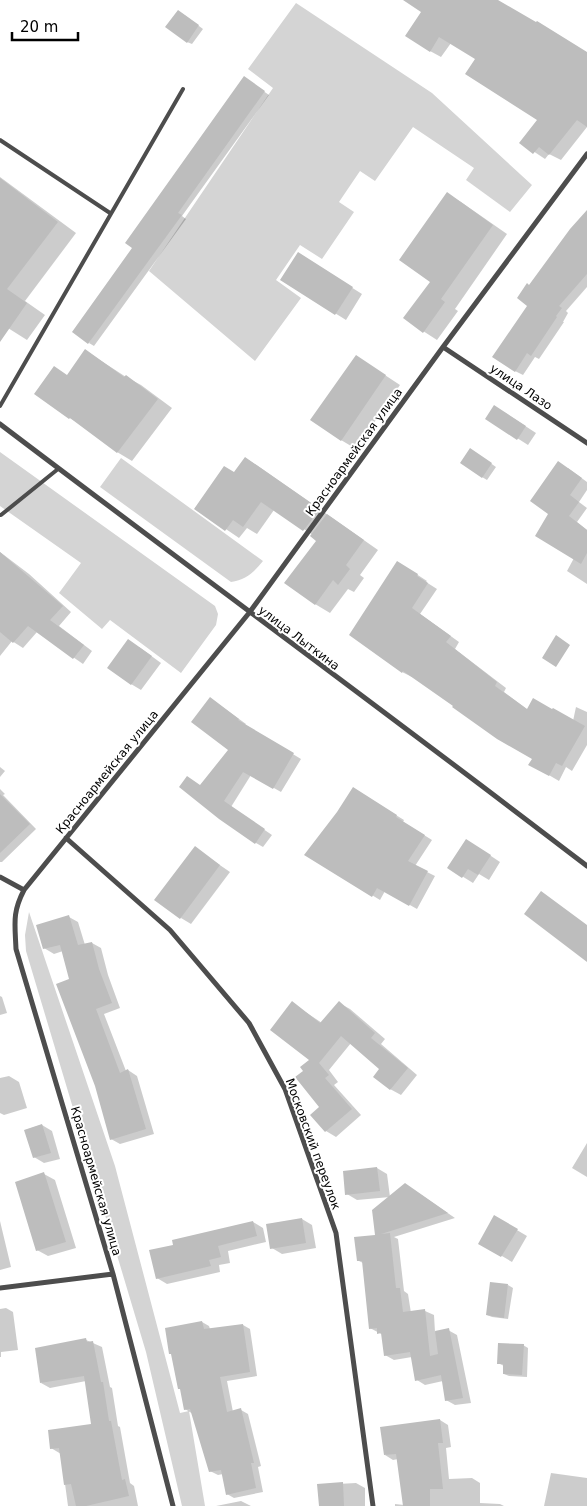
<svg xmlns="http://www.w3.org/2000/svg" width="587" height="1506" font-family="'DejaVu Sans',sans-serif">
<rect width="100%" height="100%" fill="#fff"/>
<path fill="#d4d4d4" d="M296 3 432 93 532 185 510 212 466 180 474 168 413 127 375 181 360 171 339 202 354 212 322 259 300 245 276 280 301 298 255 361 149 271 273 88 248 69Z
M0 452 215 606 218 614 216 625 181 673 110 620 102 629 59 593 81 563 0 506Z
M121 458 263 561C254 572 246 580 231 582L100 487Z
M29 912 115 1166 180 1413 189 1411 205 1506H182L146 1352 26 951 25 935Z"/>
<path fill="#0003" d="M409 0H497L587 53V127L561 160 549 154 545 159 521 143 539 120 476 58 451 43 441 57 430 51 423 11Z
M183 14 203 29 192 44 187 42Z
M249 81 269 95 182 216 186 219 94 346 89 343 134 248Z
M0 177 76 233 25 301 45 315 27 340 0 323Z
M447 194 461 202 507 234 455 309 458 311 437 340 423 331Z
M587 211V287L566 311 568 313 563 322H564L539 359 535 357 523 375 515 371 529 305 530 286Z
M308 260 362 294 346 320 282 280Z
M86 351 126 377 141 385 172 408 132 461 117 452 83 426 70 418 68 376Z
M356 356 400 385 356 449 341 440Z
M504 412 536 433 528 445 487 419Z
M476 453 496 467 487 480 482 477Z
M245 458 258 466 378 550 360 575 364 578 354 592 348 589 330 613 315 604 318 540 313 535 274 510 257 534 247 528 239 538 195 508 235 473Z
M568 468 587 482V490L579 502 587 508 577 522 587 530V584L567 571 574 558 550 513Z
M0 552 29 574 71 612 59 626 92 651 83 664 37 632 23 648 12 641 0 656Z
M407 568 427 581 426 582 437 589 420 614 459 642 455 649 506 688 504 692 528 710 573 721 576 707 587 712V745L572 771 566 767 559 781 530 764 533 758 413 676 412 677 402 672Z
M139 647 161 663 141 690 131 684Z
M210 698 246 724 245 725 301 759 281 792 251 775 231 807 272 835 263 847 256 843 200 786 230 750Z
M0 767 5 771 0 777Z
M0 789 5 794 3 795 36 829 2 862H0Z
M360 793 404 820 403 822 432 840 415 866 435 876 417 909 385 891 380 900 306 855Z
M476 846 500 862 489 880 479 874 473 883 449 868Z
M195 848 230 872 191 924 181 918Z
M69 917 78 922 85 945 92 943 101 948 108 975 120 1008 104 1014 126 1071 128 1070 137 1076 154 1134 120 1144 111 1139 63 951 54 954 44 948Z
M0 996 2 997 7 1013 0 1015Z
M292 1003 322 1023 339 1003 350 1009 385 1039 381 1044 417 1075 401 1095 390 1089 381 1069 351 1043 329 1070 338 1082 334 1085 361 1115 336 1137 326 1131 320 1107 304 1071 311 1060Z
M9 1076 19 1082 27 1108 4 1115 0 1113V1078Z
M42 1125 52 1131 60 1159 44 1163 34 1157Z
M587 1143V1177L572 1168Z
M377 1168 387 1174 390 1197 357 1200 347 1194Z
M44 1174 55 1180 76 1248 48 1256 37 1250Z
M414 1190 455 1218 394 1237 398 1239 404 1291 408 1294 411 1313 425 1311 434 1315 435 1332 448 1330 457 1335 471 1403 455 1405 446 1400 443 1381 425 1385 417 1380 412 1357 394 1360 385 1355 383 1335 370 1328 363 1263 359 1261Z
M495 1217 527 1236 512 1262 480 1243Z
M302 1219 312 1225 316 1248 282 1254 272 1248Z
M0 1221 11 1267 0 1270Z
M253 1222 263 1228 266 1242 228 1251 230 1263 219 1265 220 1272 167 1284 157 1278 175 1246Z
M508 1285 513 1288 508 1319 492 1317 487 1315Z
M6 1308 13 1312 18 1350 1 1352V1357H0V1309Z
M202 1322 209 1326 210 1329 243 1325 250 1329 257 1376 227 1381 233 1412 241 1410 248 1414 261 1466 258 1467 263 1492 234 1498 227 1494 223 1474 218 1475 210 1471 193 1414 185 1409Z
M86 1340 102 1347 110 1387 112 1388 118 1426 120 1427 130 1483 134 1486 138 1506H68L61 1454 51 1448 93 1425 86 1381 50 1388 41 1383Z
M523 1345 528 1348 527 1377 509 1376 504 1374V1366L498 1363Z
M440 1420 448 1425 451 1447 446 1448 449 1479 472 1478 480 1483V1503L500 1504 504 1506H395V1504L404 1505 398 1459 393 1460 385 1455Z
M551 1473 587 1478V1506H544Z
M356 1483 365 1488V1506H320L319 1485Z
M241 1501 251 1506H216Z"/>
<path fill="#bdbdbd" d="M403 0H498L536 22 537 21 587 52V127L577 120 549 155 539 147 533 154 519 143 537 120 465 74 475 59 439 37 430 52 405 36 421 12Z
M178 10 199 25 187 43 165 27Z
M244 76 265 91 178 213 182 215 88 344 72 332 132 248 125 243Z
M0 178 58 222 7 289 27 303 0 342Z
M447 192 493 225 441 299 445 302 423 333 403 318 430 282 399 260Z
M587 210V274L559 306 562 308 556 316 557 317 531 356 527 353 515 372 492 357 527 306 517 298 527 283 529 285 570 229Z
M298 252 353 287 335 315 280 280Z
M85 349 124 377 126 375 158 399 117 453 70 418 69 419 34 394 54 366 67 375Z
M356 355 386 375 341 441 310 420Z
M494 405 526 426 517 440 485 419Z
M470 448 492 463 482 478 460 463Z
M245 457 320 509 303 531 261 502 243 527 233 520 225 531 194 509 224 466 234 472Z
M558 461 582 478 570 495 579 502 569 516 587 530V553L581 564 535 536 548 514 530 501Z
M327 514 364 540 346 565 350 569 338 585 333 580 315 605 284 583 316 541 310 536Z
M0 552 63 606 50 620 84 645 73 659 28 626 13 643 0 632Z
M397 561 418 574 417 576 428 583 412 608 451 636 446 642 497 682 495 686 527 709 533 698 552 709 553 708 585 726 562 766 556 763 549 776 528 765 532 759 497 739 452 707 453 706 403 671 402 673 349 635Z
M556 635 570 645 556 667 542 658Z
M128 639 152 656 131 685 107 668Z
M210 697 239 719 238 720 294 753 273 789 243 772 224 801 265 829 255 844 219 819 179 787 187 776 200 785 228 750 191 722Z
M353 787 397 815 396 817 425 835 408 861 428 871 409 906 377 888 372 897 304 855 337 812Z
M0 794 30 824 0 853Z
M466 839 491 855 478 875 468 869 462 878 447 868Z
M195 846 220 865 180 919 154 900Z
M541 891 587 925V962L524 914Z
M69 915 78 945 92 942 99 969 112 1003 96 1009 120 1073 128 1069 146 1129 110 1140 95 1086 56 984 69 979 60 945 43 949 36 925Z
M292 1001 320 1023 339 1001 375 1033 371 1038 408 1068 390 1090 373 1077 379 1069 341 1036 319 1063 329 1075 325 1078 352 1109 325 1132 310 1115 319 1107 295 1077 303 1071 300 1067 309 1060 270 1030Z
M42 1124 51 1153 33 1158 24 1130Z
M377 1167 380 1191 345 1195 343 1171Z
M44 1172 66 1242 36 1251 15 1182Z
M405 1183 448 1213 381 1234 390 1233 396 1288H400L403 1312 425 1309 430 1356 438 1354 435 1331 449 1328 463 1398 445 1401 441 1375 415 1381 410 1352 384 1356 381 1333 377 1334V1328L369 1329 362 1261H357L354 1237 375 1235 372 1210Z
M494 1215 518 1229 501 1257 478 1244Z
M302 1218 306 1243 270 1249 266 1224Z
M253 1221 257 1236 218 1246 221 1257 209 1260 211 1266 156 1279 149 1250 173 1245 172 1240Z
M490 1282 508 1284 504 1318 486 1315Z
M202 1321 204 1329 243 1324 250 1372 220 1377 227 1412 241 1408 254 1463H251L256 1488 226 1495 221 1470 209 1472 190 1409 184 1410 180 1389H178L171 1354H169L165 1328Z
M86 1338 87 1342 93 1341 101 1382H103L109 1421H111L122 1480 125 1479 129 1496 86 1506H76L71 1484 64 1485 59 1448 50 1449 48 1430 91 1424 84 1376 40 1383 35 1348Z
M498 1343 524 1344 522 1375 503 1374V1364H497Z
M440 1419 443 1443H438L443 1489H430V1506H403L396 1454 384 1455 380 1427Z
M343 1482 344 1506H319L317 1484Z"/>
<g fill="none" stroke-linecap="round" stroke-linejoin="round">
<path stroke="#4d4d4d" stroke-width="4" d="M0 140 110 213
M0 406 183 89
M0 515H1L58 469"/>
<path stroke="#4d4d4d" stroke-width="5" d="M443 347 587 443
M0 424C195 572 393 717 587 866
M66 838 170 930 249 1023 285 1089 336 1233 373 1506
M0 877 24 890
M0 1288 113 1274
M173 1506 113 1274 16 949C15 924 12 913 24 890L249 613 443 347 587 154"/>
</g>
<g text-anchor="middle" stroke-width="4" stroke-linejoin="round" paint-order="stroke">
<g font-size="12" fill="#000" stroke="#fff">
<text transform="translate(521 387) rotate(34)" y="4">улица Лазо</text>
<text transform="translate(354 452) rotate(-54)" y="4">Красноармейская улица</text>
<text transform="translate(299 638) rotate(37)" y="4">улица Лыткина</text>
<text transform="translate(107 772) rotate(-51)" y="4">Красноармейская улица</text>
<text transform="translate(313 1144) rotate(70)" y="4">Московский переулок</text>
<text transform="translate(96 1181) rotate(74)" y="4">Красноармейская улица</text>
</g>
</g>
<path d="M12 32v8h66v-8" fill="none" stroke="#000000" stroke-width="2.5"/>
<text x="20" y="32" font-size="15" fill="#000000" stroke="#ffffff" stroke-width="4" paint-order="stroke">20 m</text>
</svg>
